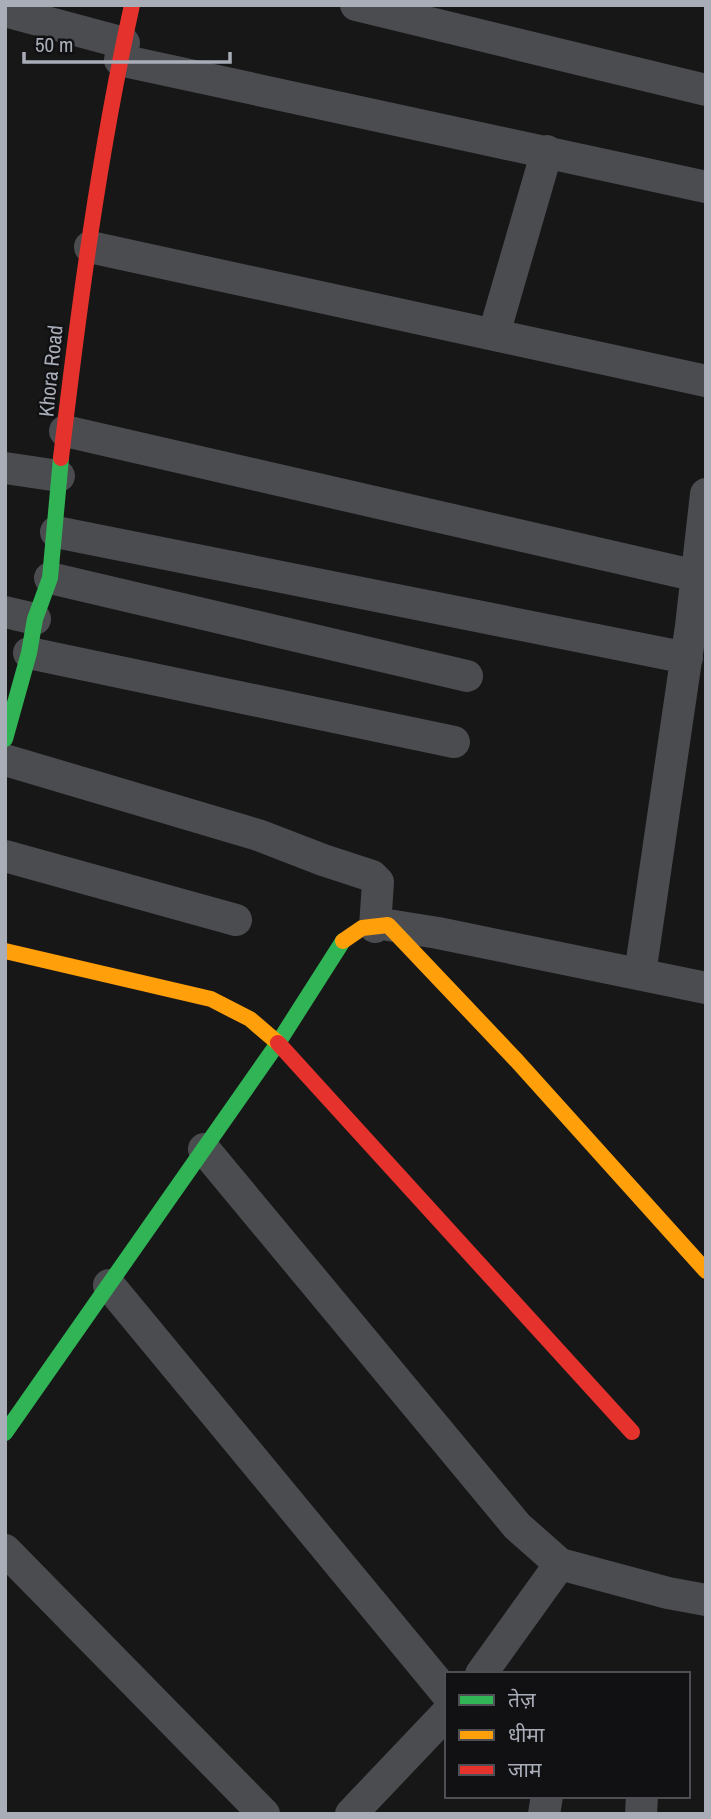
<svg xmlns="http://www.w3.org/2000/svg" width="711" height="1819" font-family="'Archivo Narrow','Noto Sans Devanagari',sans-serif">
<rect width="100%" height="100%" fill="#171717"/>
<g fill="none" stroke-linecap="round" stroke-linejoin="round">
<path stroke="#4b4c50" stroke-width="32" d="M356 5 706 90
M5 11 124 43
M120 60 706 187
M90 247 706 381
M494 334 547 151
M65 431 697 576
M5 468 59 476
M56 532 687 658
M50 578 467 676
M5 612 35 619
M29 653 454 742
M5 760 258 835 323 860 372 876 378 882 375 927
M5 856 236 920
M388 925 438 933 706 988
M640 974 691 626 706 494
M204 1149 517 1526 560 1564 668 1593 706 1600
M109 1285 447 1694
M5 1550 264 1814
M481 1674 560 1564
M351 1814 447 1713
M544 1814 547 1796
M641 1814 642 1796"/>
<path stroke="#30b455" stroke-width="16" d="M5 739 29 653 35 619 50 578 61 458
M5 1433 278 1043 343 941"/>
<path stroke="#ff9f0a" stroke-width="16" d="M343 941 362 928 388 925 517 1061 706 1271
M5 951 211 999 250 1019 278 1043"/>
<path stroke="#e5322d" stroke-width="16" d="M61 458C79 306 99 154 132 5
M278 1043 632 1432"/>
</g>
<g text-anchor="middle" stroke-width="5" stroke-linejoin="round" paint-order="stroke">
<g font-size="21" fill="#a8adb8" stroke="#111113">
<text transform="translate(51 371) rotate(-84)" y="7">Khora Road</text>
</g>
</g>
<rect width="711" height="1819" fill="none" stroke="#a8adb8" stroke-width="14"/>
<rect x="445" y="1672" width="245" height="126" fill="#111113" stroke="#4d4f55" stroke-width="2"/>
<rect x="459" y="1695" width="35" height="10" fill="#30b455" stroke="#4d4f55" stroke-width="2"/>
<text x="508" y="1707" font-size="21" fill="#a8adb8">तेज़</text>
<rect x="459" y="1730" width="35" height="10" fill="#ff9f0a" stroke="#4d4f55" stroke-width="2"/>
<text x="508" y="1742" font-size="21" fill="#a8adb8">धीमा</text>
<rect x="459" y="1765" width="35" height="10" fill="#e5322d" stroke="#4d4f55" stroke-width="2"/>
<text x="508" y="1777" font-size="21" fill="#a8adb8">जाम</text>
<path d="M24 52v10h206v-10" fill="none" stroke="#a8adb8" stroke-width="3.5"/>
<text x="35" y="52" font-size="21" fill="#a8adb8" stroke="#111113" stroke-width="5" paint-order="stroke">50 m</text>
</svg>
